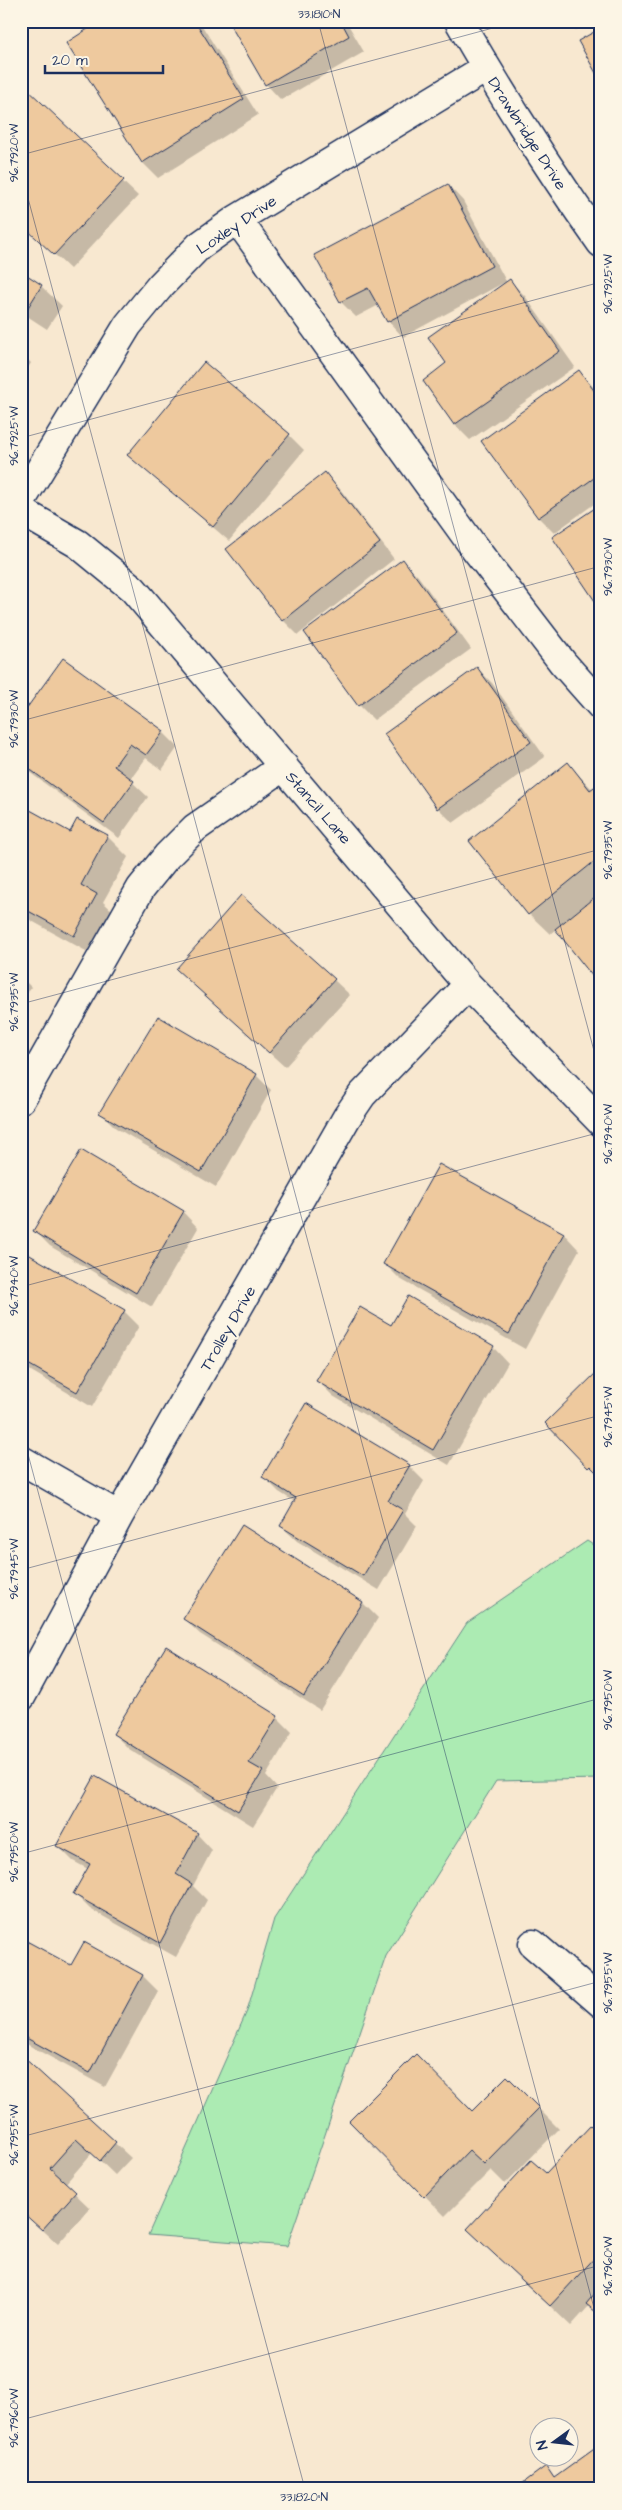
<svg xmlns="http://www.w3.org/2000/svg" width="622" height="2510" font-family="'Architects Daughter',sans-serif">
<rect width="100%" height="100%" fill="#f8e8d0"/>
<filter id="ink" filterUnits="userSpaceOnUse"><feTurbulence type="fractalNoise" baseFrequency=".02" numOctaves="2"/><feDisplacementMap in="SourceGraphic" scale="10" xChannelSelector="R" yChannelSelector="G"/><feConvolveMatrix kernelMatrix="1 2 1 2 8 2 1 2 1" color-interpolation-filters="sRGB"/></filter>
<g filter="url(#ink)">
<path fill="#acebb3" stroke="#648d88" d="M587 1541 601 1550V1779L496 1781 386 1956 287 2246 148 2235 247 2011 274 1919 467 1623Z"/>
<path fill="#0003" d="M102 21H199L258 115 158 178 143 163 68 43Z
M229 21H346L364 52 281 100 266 84Z
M566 21H593L576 30Z
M25 89 138 196 70 269 21 223Z
M448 185 463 201 507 283 510 281 525 296 575 367 470 440 455 425 424 381 448 364 505 282 403 337 388 321 379 305 356 317 341 302 316 256Z
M21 273 41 286 62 306 47 329 27 316 21 325Z
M21 353 31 363 21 378Z
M579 371 601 396V499L554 533 539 518 483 442Z
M289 435 304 450 229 541 129 455Z
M325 474 340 489 394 559 298 635 283 620Z
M402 561 418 576 471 649 374 720 359 705Z
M477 668 492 683 545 757 453 823 438 808Z
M21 718 163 732 178 747 162 770 146 758 130 780 148 797 119 838 21 766Z
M568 764 593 790 601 791V985L556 929 550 934 529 914Z
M21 807 71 834 78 820 107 836 128 857 103 902 117 915 95 956 21 915Z
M177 969 334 980 350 995 285 1067Z
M21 977 31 987 21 1003Z
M256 1075 271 1090 216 1187 116 1128 101 1113Z
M81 1152 183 1212 198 1228 152 1307 50 1246 35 1231Z
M439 1166 564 1234 579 1250 525 1349 400 1279 385 1264Z
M21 1251 124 1311 139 1326 92 1407 21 1365Z
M493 1347 508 1363 449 1465 333 1396 318 1381Z
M409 1466 424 1481 405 1514 417 1526 379 1590 297 1541 281 1526 295 1502 279 1492 264 1477Z
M242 1527 363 1603 378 1618 320 1710 200 1634 184 1619Z
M277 1717 292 1732 266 1776 277 1788 253 1826 129 1749 114 1734Z
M197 1834 212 1850 193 1886 207 1900 176 1957 90 1909 75 1894 88 1869 73 1861 58 1846Z
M21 1939 71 1967 84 1944 143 1976 158 1991 105 2087 21 2041Z
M21 2057 131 2158 115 2175 92 2153 65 2184 90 2208 58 2244 21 2210Z
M507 2077 559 2129 505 2184 491 2170 445 2216 351 2121 472 2113Z
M601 2136V2317L589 2306 571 2326 490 2249 546 2175Z"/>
<path fill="#eec99e" stroke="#1b2f5e" d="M100 21H195L244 99 142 163 66 43Z
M228 21H341L349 36 265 85Z
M601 28V82L578 41Z
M25 87 124 180 54 255 21 224V91Z
M448 184 492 266 387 322 368 288 340 302 314 255Z
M21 271 42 285 27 309 21 306Z
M510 279 560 351 454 425 423 381 446 363 428 337Z
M204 362 290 434 213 527 127 455Z
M579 370 601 400V473L538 518 481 441Z
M325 472 380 543 282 621 226 549Z
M601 504V610L552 537Z
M403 559 457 633 358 706 304 632Z
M63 658 164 731 146 755 130 744 114 766 134 781 104 823 21 763V716Z
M477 667 531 742 437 809 384 734Z
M568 762 590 790 597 785 601 791V856L528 915 469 841Z
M21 805 70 832 77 819 108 835 81 885 97 894 74 936 21 907Z
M601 892V987L555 929Z
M241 895 335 979 269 1053 176 969Z
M158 1016 257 1074 201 1172 99 1113Z
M81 1150 184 1211 136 1293 33 1231Z
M439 1164 564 1233 509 1334 383 1264Z
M21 1250 125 1310 77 1392 21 1360Z
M408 1296 494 1346 433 1450 316 1381 360 1307 391 1325Z
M601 1368V1477L590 1466 588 1468 545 1423Z
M306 1403 410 1465 388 1501 403 1510 363 1576 280 1526 296 1498 262 1477Z
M242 1525 363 1602 304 1696 183 1619Z
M166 1646 278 1716 249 1763 263 1771 238 1811 113 1734Z
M95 1776 198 1833 176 1874 192 1884 160 1943 73 1894 90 1864 56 1846Z
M21 1938 71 1965 84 1942 143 1975 90 2073 21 2035Z
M416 2054 472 2111 507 2076 539 2108 484 2164 469 2150 424 2197 349 2121Z
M21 2055 116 2142 100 2161 76 2139 50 2168 76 2192 42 2230 21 2211Z
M591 2125 601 2135V2251L550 2306 467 2229 531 2160 546 2173Z
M601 2286V2316L586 2304Z
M597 2447 601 2452V2489H515L546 2466 554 2478Z"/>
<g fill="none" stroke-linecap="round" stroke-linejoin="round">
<g stroke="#1b2f5e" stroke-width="31">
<path id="minor" d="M459 21C503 97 550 171 601 243
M237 219 473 546 563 663 601 706
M21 501 128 325 161 285 199 246 237 219 486 68
M21 511 78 544 133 589 468 985 601 1122
M21 1099 141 888 167 856 195 828 284 766
M21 1460 119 1516
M21 1697 119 1516 347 1117 362 1095 468 985
M533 1944 601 2003"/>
</g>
<use href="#minor" stroke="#fcf5e5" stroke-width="28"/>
</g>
</g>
<path fill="none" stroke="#1b2f5e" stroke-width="1" stroke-opacity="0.45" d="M318 21 601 1077M21 155 519 21M21 172 601 2334M21 438 601 282M21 721 601 566M21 1004 601 849M21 1287 601 1132M21 1428 305 2489M21 1570 601 1415M21 1854 601 1698M21 2137 601 1981M21 2420 601 2265"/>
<g text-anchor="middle" stroke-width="5" stroke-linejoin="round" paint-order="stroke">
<g font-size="16" fill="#1b2f5e" stroke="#fcf5e5">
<text transform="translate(528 133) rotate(57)" y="6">Drawbridge Drive</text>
<text transform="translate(236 224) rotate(-34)" y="6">Loxley Drive</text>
<text transform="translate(319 807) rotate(49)" y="6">Stancil Lane</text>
<text transform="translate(227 1328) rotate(-60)" y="6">Trolley Drive</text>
</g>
</g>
<rect width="622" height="2510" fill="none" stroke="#fcf5e5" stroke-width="55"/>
<g transform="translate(554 2442) rotate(255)"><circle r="24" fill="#fcf5e5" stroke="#a2a6af"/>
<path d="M0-4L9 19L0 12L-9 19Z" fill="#1b2f5e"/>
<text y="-8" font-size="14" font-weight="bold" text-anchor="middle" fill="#1b2f5e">N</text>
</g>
<path d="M45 65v8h118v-8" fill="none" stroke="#1b2f5e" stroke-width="2.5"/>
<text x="52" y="65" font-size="15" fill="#1b2f5e" stroke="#fcf5e5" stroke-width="4" paint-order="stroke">20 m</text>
<rect x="28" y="28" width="566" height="2454" fill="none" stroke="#1b2f5e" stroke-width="2"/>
<g font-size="12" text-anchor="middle" fill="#1b2f5e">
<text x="319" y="18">33.1810°N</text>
<text transform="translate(14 153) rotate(-90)" y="4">96.7920°W</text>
<text transform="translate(608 284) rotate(-90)" y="4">96.7925°W</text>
<text transform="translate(14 436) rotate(-90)" y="4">96.7925°W</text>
<text transform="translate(608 567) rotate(-90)" y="4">96.7930°W</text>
<text transform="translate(14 719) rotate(-90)" y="4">96.7930°W</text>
<text transform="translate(608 850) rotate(-90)" y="4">96.7935°W</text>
<text transform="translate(14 1002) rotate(-90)" y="4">96.7935°W</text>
<text transform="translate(608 1134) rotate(-90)" y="4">96.7940°W</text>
<text transform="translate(14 1286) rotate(-90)" y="4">96.7940°W</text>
<text transform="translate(608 1417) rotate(-90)" y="4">96.7945°W</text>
<text transform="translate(14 1569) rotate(-90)" y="4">96.7945°W</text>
<text transform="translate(608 1700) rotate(-90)" y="4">96.7950°W</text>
<text transform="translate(14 1852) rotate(-90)" y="4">96.7950°W</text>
<text transform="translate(608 1983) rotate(-90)" y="4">96.7955°W</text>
<text transform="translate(14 2135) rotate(-90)" y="4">96.7955°W</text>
<text transform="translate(608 2266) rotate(-90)" y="4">96.7960°W</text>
<text transform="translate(14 2418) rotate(-90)" y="4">96.7960°W</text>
<text x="304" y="2501">33.1820°N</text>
</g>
</svg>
